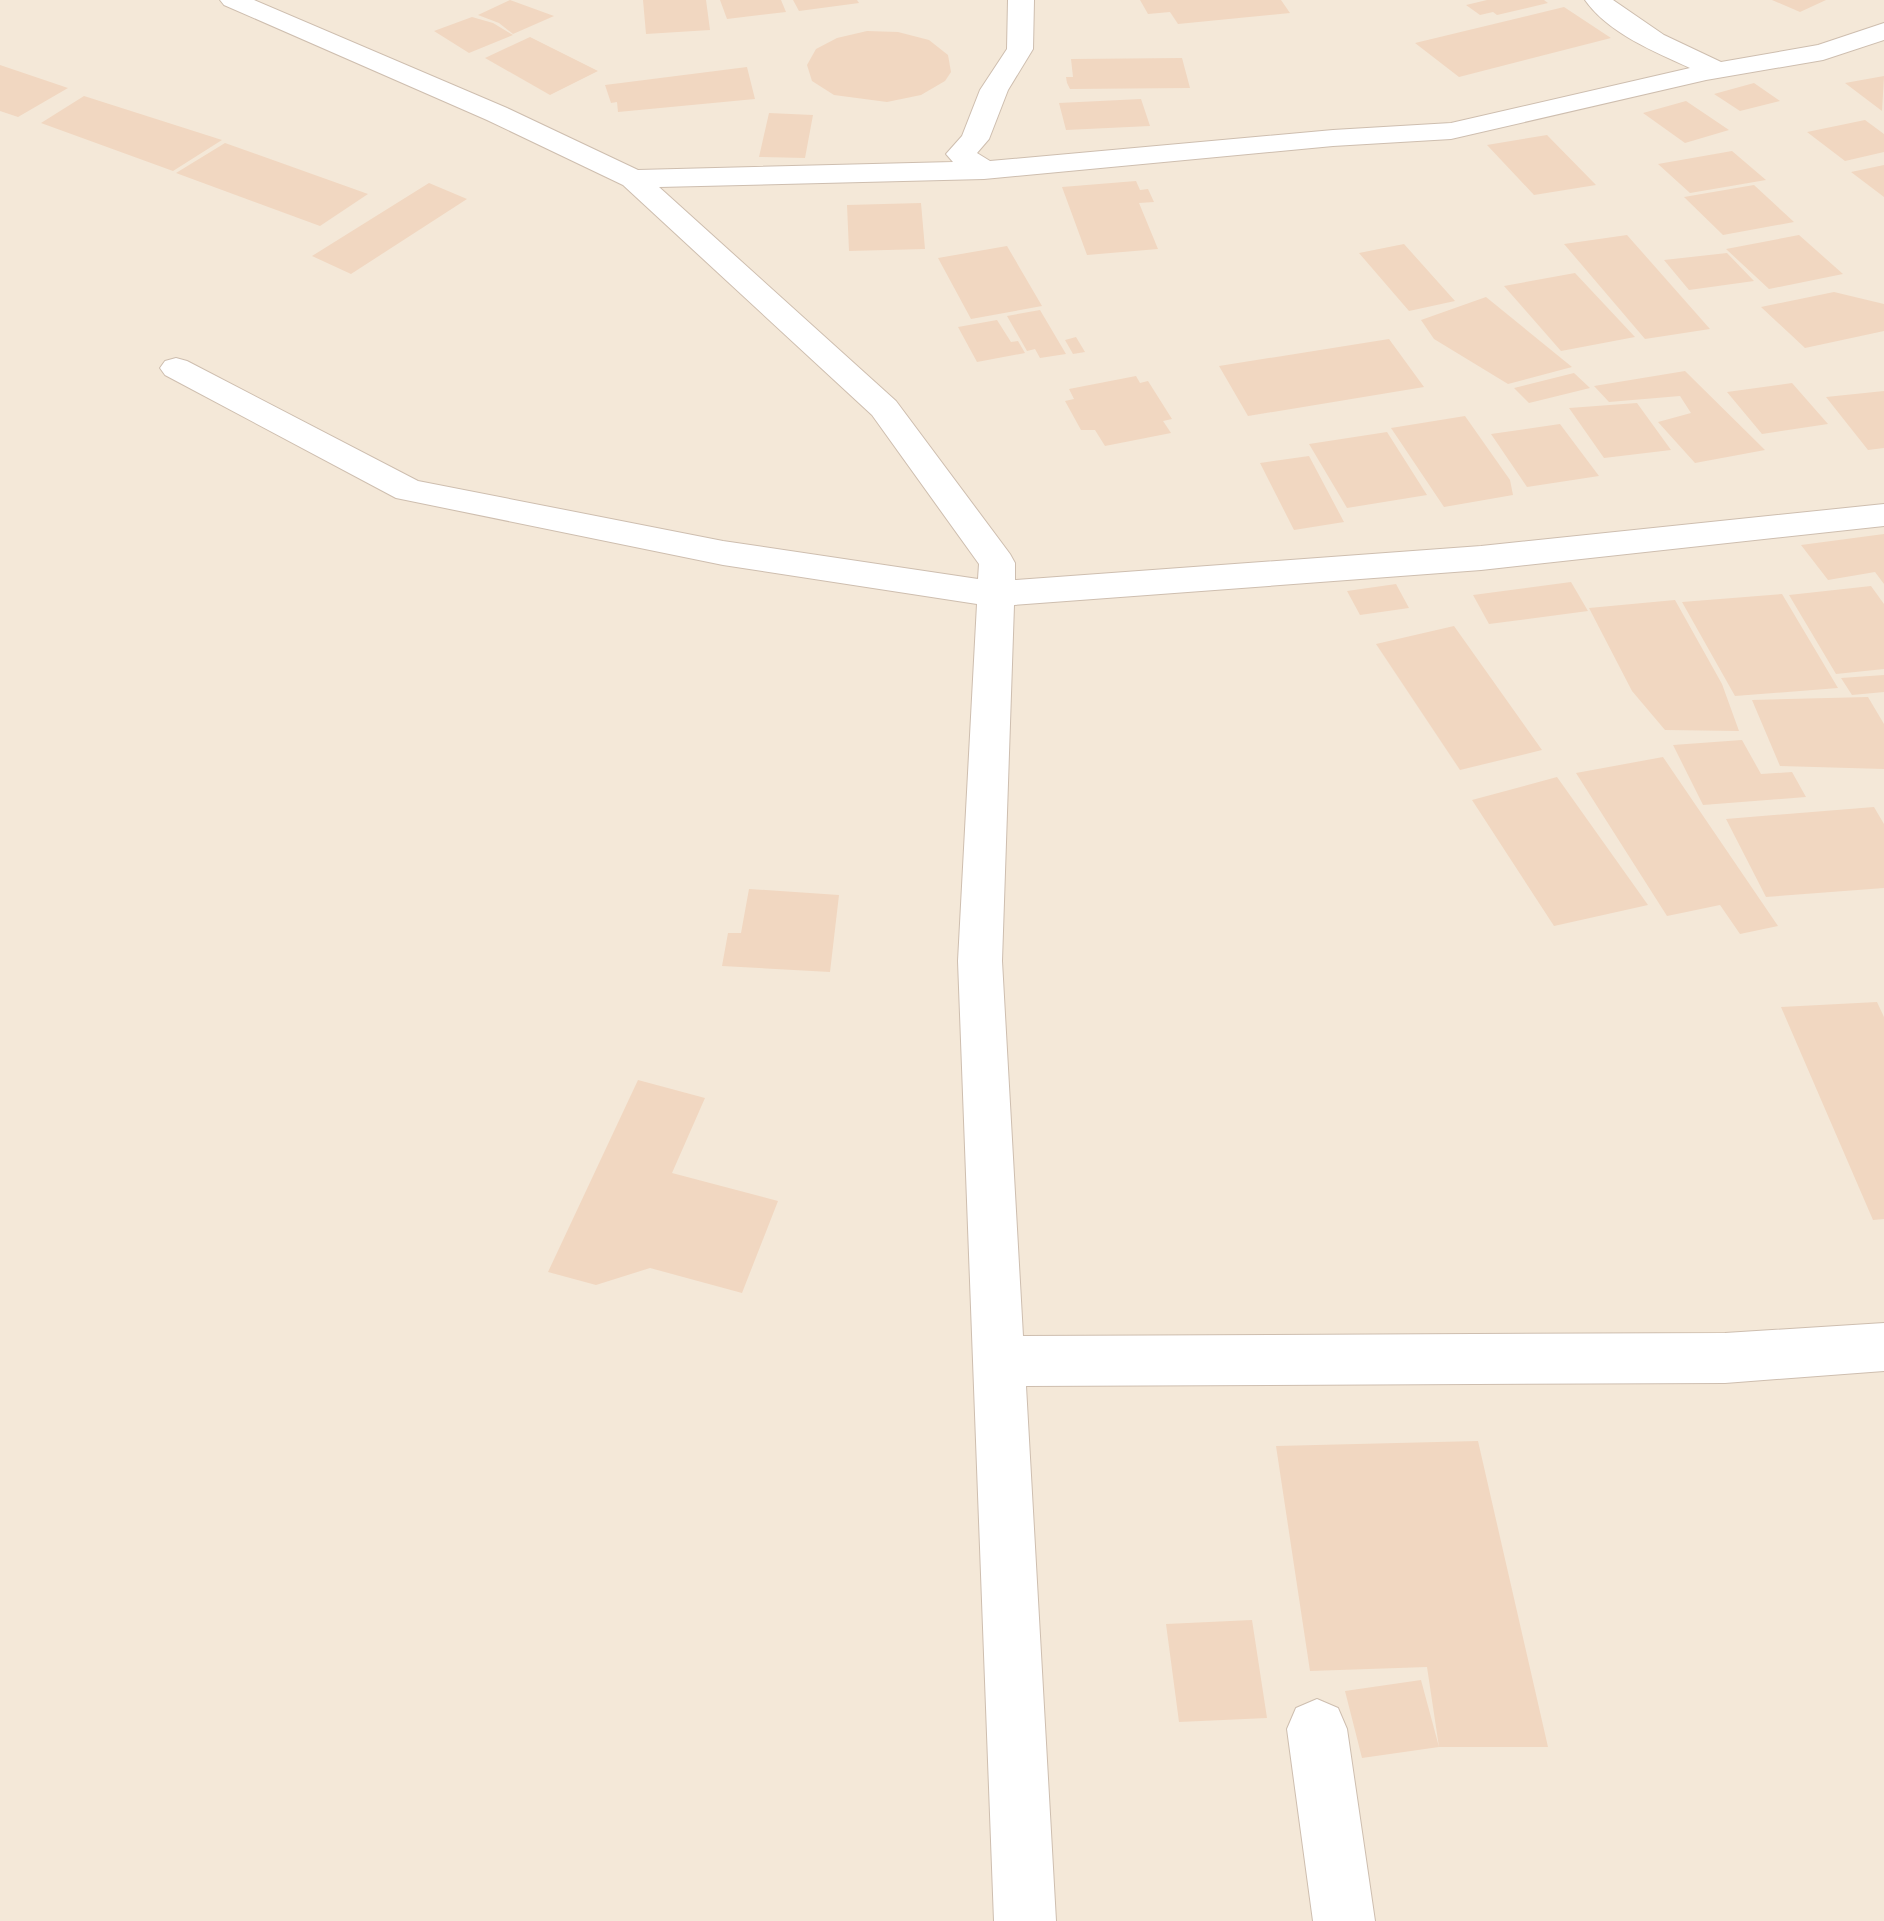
<svg xmlns="http://www.w3.org/2000/svg" width="1884" height="1921" font-family="'Varela Round',sans-serif">
<rect width="100%" height="100%" fill="#fcf6e9"/>
<path fill="#f4e8d8" d="M0 0H1884V1921H0Z"/>
<path fill="#f1d7c1" d="M510 0 554 16 513 34 499 23 478 15Z
M643 0H706L710 30 646 34Z
M720 0H781L786 12 727 19Z
M793 0H857L859 3 799 11Z
M1140 0H1281L1290 13 1178 24 1170 12 1148 14Z
M1487 0H1544L1548 3 1497 15 1493 12 1480 15 1466 5Z
M1772 0H1826L1800 12Z
M1564 7 1611 38 1459 77 1415 43Z
M472 17 493 23 513 35 469 53 434 31Z
M867 31 898 32 929 40 948 55 951 72 945 81 921 95 887 102 834 95 812 81 807 65 816 49 837 38Z
M530 37 598 71 550 95 485 58Z
M1182 58 1190 88 1070 89 1067 83 1066 77H1073L1071 59Z
M0 65 68 88 18 117 0 111Z
M747 67 755 99 618 112 617 102 611 103 605 85Z
M1884 76 1882 111 1845 83Z
M1754 83 1780 101 1740 111 1714 94Z
M84 96 222 140 173 171 41 123Z
M1141 99 1150 126 1066 130 1059 103Z
M1686 101 1729 130 1685 143 1643 113Z
M769 113 813 115 805 158 759 157Z
M1865 120 1884 134V152L1845 161 1807 132Z
M1547 135 1596 185 1534 195 1487 145Z
M225 143 368 194 320 226 176 173Z
M1732 151 1766 180 1690 193 1658 164Z
M1884 165V197L1851 172Z
M1136 181 1140 190 1148 189 1154 202 1139 203 1158 249 1087 255 1062 187Z
M429 183 467 199 351 274 312 256Z
M1754 185 1794 222 1723 235 1684 197Z
M921 203 925 249 849 251 847 205Z
M1627 235 1710 329 1645 339 1564 244Z
M1799 235 1843 274 1769 289 1726 249Z
M1404 244 1455 301 1409 311 1359 253Z
M1007 246 1042 306 971 319 938 258Z
M1727 253 1754 281 1689 290 1664 260Z
M1575 273 1635 337 1561 351 1504 286Z
M1834 292 1884 304V331L1805 348 1761 307Z
M1486 297 1572 367 1508 384 1434 339 1421 320Z
M1040 310 1066 354 1040 358 1035 349 1027 351 1007 316Z
M997 320 1011 342 1018 341 1025 353 977 362 958 327Z
M1076 337 1085 352 1073 354 1065 340Z
M1389 339 1424 387 1248 416 1219 366Z
M1685 371 1765 450 1695 463 1658 422 1691 413 1680 396 1609 402 1594 386Z
M1574 373 1590 388 1529 403 1514 388Z
M1136 376 1140 383 1148 381 1172 419 1163 421 1171 433 1105 446 1095 430H1081L1065 401 1074 399 1069 389Z
M1792 383 1828 424 1762 434 1727 392Z
M1884 391V448L1868 450 1826 397Z
M1637 403 1671 450 1604 458 1569 408Z
M1465 416 1510 480 1513 495 1444 507 1391 428Z
M1560 424 1599 476 1527 487 1491 434Z
M1387 432 1427 495 1347 508 1309 444Z
M1309 456 1344 522 1294 530 1260 463Z
M1884 534V584L1875 572 1828 580 1801 545Z
M1571 582 1588 611 1489 624 1473 595Z
M1396 584 1409 608 1360 615 1347 591Z
M1871 586 1884 604V669L1836 674 1789 595Z
M1782 594 1838 688 1735 696 1682 602Z
M1675 600 1722 684 1739 731 1665 730 1632 691 1589 608Z
M1454 626 1542 750 1460 770 1376 644Z
M1884 675V692L1852 695 1841 678Z
M1868 697 1884 724V769L1780 766 1752 700Z
M1742 740 1761 774 1792 772 1806 797 1703 805 1673 745Z
M1663 757 1778 926 1740 934 1720 905 1667 916 1576 773Z
M1557 777 1648 905 1554 926 1472 800Z
M1874 807 1884 824V888L1766 897 1726 819Z
M749 889 839 895 830 972 722 966 728 933H741Z
M1877 1002 1884 1017V1219L1873 1220 1781 1007Z
M638 1080 705 1098 672 1173 778 1201 742 1293 650 1268 596 1285 548 1272Z
M1478 1441 1548 1747H1439L1362 1758 1345 1691 1421 1680 1439 1747 1427 1667 1310 1671 1276 1446Z
M1252 1620 1267 1718 1179 1722 1166 1624Z"/>
<g fill="none" stroke-linecap="round" stroke-linejoin="round">
<g stroke="#cebeaf" stroke-width="2">
<path id="minor" d="M220 0H254L507 108 638 170 953 162 946 154 962 136 980 90 1007 49 1008 0H1034L1033 49 1008 90 989 139 977 153 990 161 1333 130 1451 123 1690 68C1655 52 1608 33 1585 0H1613L1664 35 1721 62 1818 45 1884 23V40L1823 60 1706 80 1451 139 1333 146 984 179 659 187 896 401 1010 554 1015 563V580L1481 546 1884 504V526L1481 570 1014 605 1002 961 1023 1336 1725 1333 1884 1323V1371L1725 1383 1026 1386 1056 1921H994L958 961 977 604 723 565 396 498 165 375 160 368 165 361 176 358 187 361 418 481 723 541 978 579 979 564 872 415 623 185 487 120 224 5Z
M1317 1699 1338 1708 1347 1729 1375 1921H1313L1287 1729 1296 1708Z"/>
</g>
<use href="#minor" fill="#fff" fill-rule="evenodd"/>
</g>
</svg>
